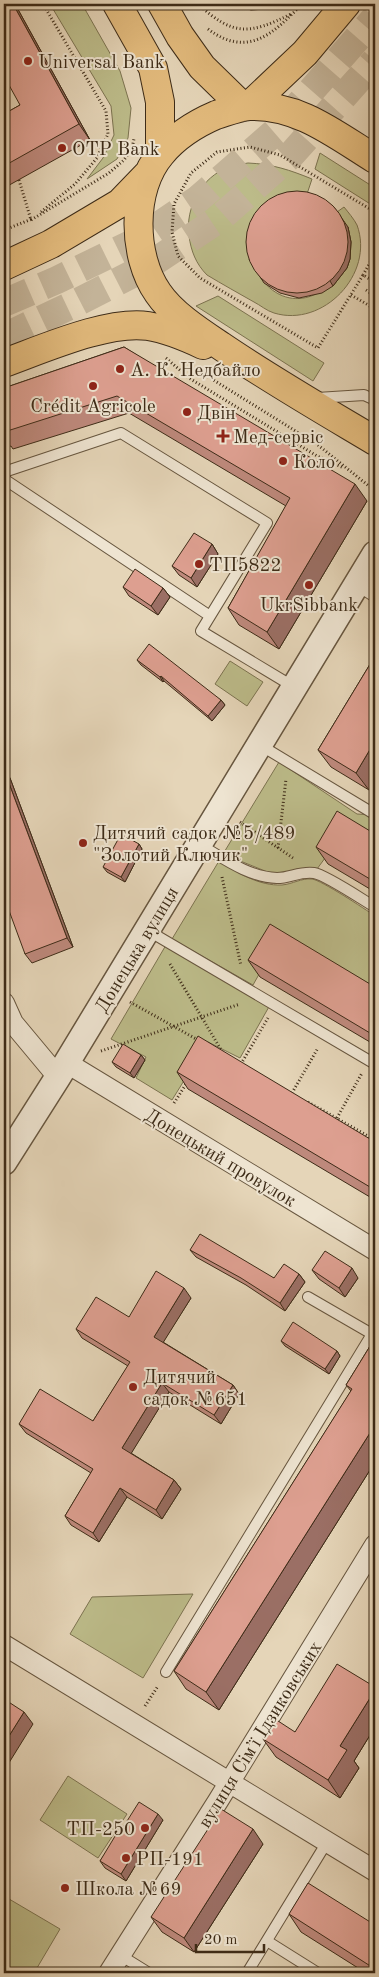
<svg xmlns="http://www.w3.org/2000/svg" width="379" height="1977" font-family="'Old Standard TT',serif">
<rect width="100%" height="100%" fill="#e5d5b8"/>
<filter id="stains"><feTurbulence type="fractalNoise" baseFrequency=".004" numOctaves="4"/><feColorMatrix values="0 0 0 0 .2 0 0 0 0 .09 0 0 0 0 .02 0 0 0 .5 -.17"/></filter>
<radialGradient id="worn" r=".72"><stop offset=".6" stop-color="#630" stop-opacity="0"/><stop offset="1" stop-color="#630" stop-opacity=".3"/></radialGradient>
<path fill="#bcbb89" stroke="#7c7350" d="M50 4H82L120 71 131 108 128 138 117 159 87 179 103 158 114 135 111 106Z
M320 153 375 188V207L315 169Z
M248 163C272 164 290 170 312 179L306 197 252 264C293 346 379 263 337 212L344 207C348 212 354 219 357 225 375 274 323 328 274 313 267 311 260 305 254 302 238 293 222 284 207 275 196 264 191 251 189 236 185 208 201 177 229 167 235 165 242 164 248 163Z
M218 296 324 363 313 381 196 306Z
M230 661 263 682 247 706 215 684Z
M279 762 357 814 375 815V838L350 824 317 869H297L286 874 270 873 223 854Z
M219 861C238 873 259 886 282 885 293 884 301 878 312 879 321 880 365 909 375 916V990L281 935 253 985 172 939Z
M166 945 270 1005 240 1058 208 1042 172 1100 136 1078 146 1057 111 1039Z
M193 1594 143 1678 70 1634 92 1597Z
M68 1776 127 1814 98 1858 40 1820Z
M4 1896 60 1929 34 1973H4Z"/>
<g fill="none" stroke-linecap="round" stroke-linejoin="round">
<path stroke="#c3b398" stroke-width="28" stroke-dasharray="28 14" stroke-linecap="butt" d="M4 303 57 280 133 243 198 199 275 132 375 18
M4 337 78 302 148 266 219 219 292 154 375 61"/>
<g stroke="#67563f" stroke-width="12">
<path id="service" d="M317 398 364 395 375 400
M4 472 121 433 267 523 201 631 294 687
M4 479 210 616
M356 585 375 597
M260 745 371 812 375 811
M199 844C223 858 248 877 277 878 290 878 300 871 314 873 326 875 363 900 375 907
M147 930 375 1064
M308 1297 372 1334
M166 1672 375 1329
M267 1941 318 1973
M120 1955 149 1973
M247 1973 327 1842"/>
</g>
<g stroke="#67563f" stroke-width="22">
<path id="minor" d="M4 1003 13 1023 58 1077
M67 1063 375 1250
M4 1645 375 1871
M109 1973 218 1801 375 1545"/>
</g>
<g stroke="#67563f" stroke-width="28">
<path id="tertiary" d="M4 1162 58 1077 375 554"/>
</g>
<g stroke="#3d2b17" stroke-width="30">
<path id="primary" d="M117 4 153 68 160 102V155
M162 4 180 36 202 67 243 107
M249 106 305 53 346 4
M375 159C336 135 298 104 249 106 238 107 226 112 216 115 195 124 175 137 161 154 131 189 132 256 158 293 172 314 200 332 221 346 271 380 323 410 375 441
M4 266 51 244 120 203 147 175
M4 363C43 349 108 320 148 326 167 329 186 337 203 345"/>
</g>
<path stroke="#3d2b17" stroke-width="3" stroke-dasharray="1 2.5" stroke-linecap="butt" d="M198 4C233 36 249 35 291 14
M208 29C248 59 274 33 302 4
M19 180 31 220 109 173 124 160 132 148 134 139
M41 212 75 184 97 158 108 134 106 111 43 4
M375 212 280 155 250 147 217 152 191 173 174 204 172 232 178 256 200 278 318 348 363 275 375 282
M4 230 32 219
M363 275 375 254
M366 290 375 296
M351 295 375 309
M166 358 189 378 317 456 344 468
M199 371 318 445 375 491
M240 822 293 858
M278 848 286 779
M222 877 241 966
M170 964 223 1053
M4 975 7 983
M130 1002 198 1040
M101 1051 240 1004
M241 1064 268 1018
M292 1093 318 1048
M308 1102 375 1140
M174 1103 188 1081
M337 1118 362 1073
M145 1706 158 1686"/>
<use href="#service" stroke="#eee4d1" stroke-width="10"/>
<use href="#minor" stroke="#eee4d1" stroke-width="20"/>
<use href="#tertiary" stroke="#eee4d1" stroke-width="25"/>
<use href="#primary" stroke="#e2ba7c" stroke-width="28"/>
</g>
<path fill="#be897c" stroke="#3d2b17" d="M4 4H15L90 140 4 188V114L20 105Z
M231 4H286L280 8 251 10Z
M348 227 351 242 350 259 347 268 333 286 322 293 299 298 280 293 264 283 249 259Z
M124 347 367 501 279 649 239 625 228 608 286 506 129 413 13 449 11 446 4 448V388Z
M212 544 218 554 197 587 179 575 172 566Z
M123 587 163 588 170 597 158 615 129 596Z
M375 656V780L369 790 331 767 318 750Z
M137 660 221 700 225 705 212 721 164 681 163 682 141 665Z
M4 770 10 778 73 947 32 963 25 954Z
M375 834V892L328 864 316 847Z
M139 844 142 849 125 882 107 872 103 867Z
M248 960 375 987V1045L260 977Z
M141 1055 145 1060 134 1078 116 1067 112 1062Z
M177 1072 375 1142V1200L188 1089Z
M190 1250 274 1278 299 1274 305 1282 285 1311 246 1285 196 1257Z
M312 1270 358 1278 345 1297 319 1279Z
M191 1298 163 1342 233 1385 239 1394 221 1424 169 1392 131 1453 174 1480 181 1489 162 1519 127 1497 99 1542 71 1525 65 1516 91 1473 26 1433 19 1424 93 1421 128 1366 82 1338 76 1329 129 1317Z
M375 1338V1462L219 1710 186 1689 174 1671 351 1391 346 1385Z
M281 1341 337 1351 340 1356 329 1374 285 1346Z
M375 1687V1727L354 1761 359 1768 340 1798 276 1757 263 1739 295 1732Z
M163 1820 126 1881 105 1868 100 1861 122 1829Z
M263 1844 194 1952 162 1932 151 1917Z
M289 1914 375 1925V1973H366L301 1932Z"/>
<path fill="#9b6f65" stroke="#3d2b17" d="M13 4H15L90 140 79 124Z
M334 207 348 227 351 242 350 259 347 268 333 286 330 281Z
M355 484 367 501 279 649 267 632Z
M212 544 218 554 197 587 191 578Z
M163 588 170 597 158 615 151 606Z
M161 676 164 681 163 682 160 677Z
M221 700 225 705 212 721 208 716Z
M375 741V780L369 790 356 773Z
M4 770 10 778 73 947 67 938Z
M139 844 142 849 125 882 121 877Z
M141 1055 145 1060 134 1078 130 1073Z
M352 1268 358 1278 345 1297 339 1288Z
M299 1274 305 1282 285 1311 280 1303Z
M184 1288 191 1298 161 1346 154 1337Z
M337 1351 340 1356 329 1374 325 1369Z
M162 1383 169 1392 129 1457 122 1448Z
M233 1385 239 1394 221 1424 214 1415Z
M375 1425V1462L219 1710 206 1692Z
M174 1480 181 1489 162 1519 156 1510Z
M120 1488 127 1497 99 1542 93 1533Z
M375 1690V1727L354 1761 359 1768 340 1798 328 1780 340 1746Z
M24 1712 33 1724 7 1766 4 1762V1744Z
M158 1814 163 1820 126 1881 121 1874Z
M253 1829 263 1844 194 1952 184 1938Z"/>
<path fill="#dd9f90" stroke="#3d2b17" d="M4 4H13L79 124 4 166V114L20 105 4 76Z
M246 242a51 51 0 1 1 102 0a51 51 0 1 1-102 0Z
M124 347 355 484 267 632 228 608 290 498 117 396 4 432V388Z
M194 533 212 544 191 578 172 566Z
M135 569 163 588 151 606 123 587Z
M149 644 221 700 208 716 161 676 160 677 137 660Z
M375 656V741L356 773 318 750Z
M4 770 67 938 25 954 4 897Z
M337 811 375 834V882L316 847Z
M121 834 139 844 121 877 103 867Z
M270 924 375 987V1036L248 960Z
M198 1036 375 1142V1190L177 1072Z
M123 1044 141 1055 130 1073 112 1062Z
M200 1234 274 1278 284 1264 299 1274 280 1303 241 1278 190 1250Z
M325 1251 352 1268 339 1288 312 1270Z
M156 1271 184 1288 154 1337 233 1385 214 1415 162 1383 122 1448 174 1480 156 1510 120 1488 93 1533 65 1516 93 1469 19 1424 40 1389 93 1421 130 1362 76 1329 96 1297 129 1317Z
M293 1322 337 1351 325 1369 281 1341Z
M375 1338V1425L206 1692 174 1671 352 1389 346 1385Z
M337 1664 375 1687V1690L340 1746 347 1750 328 1780 263 1739 275 1719 295 1732Z
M4 1699 24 1712 4 1744Z
M139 1802 158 1814 121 1874 100 1861 120 1828 122 1829Z
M221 1809 253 1829 184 1938 151 1917Z
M308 1883 375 1925V1969L289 1914Z"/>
<g fill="#8f2418" stroke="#eee4d1" stroke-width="2">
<circle cx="28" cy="61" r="5"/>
<circle cx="62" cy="148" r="5"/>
<circle cx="120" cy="369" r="5"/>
<circle cx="93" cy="386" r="5"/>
<circle cx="187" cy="412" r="5"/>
<path d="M220.5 428.5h5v5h5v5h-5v5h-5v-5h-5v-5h5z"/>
<circle cx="283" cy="461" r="5"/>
<circle cx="199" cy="564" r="5"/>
<circle cx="309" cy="585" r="5"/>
<circle cx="83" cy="843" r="5"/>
<circle cx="133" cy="1387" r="5"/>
<circle cx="145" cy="1828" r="5"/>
<circle cx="126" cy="1858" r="5"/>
<circle cx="65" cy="1888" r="5"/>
</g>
<g text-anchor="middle" stroke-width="4" stroke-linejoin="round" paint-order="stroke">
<g font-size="19" fill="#3d2b17" stroke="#eee4d1" text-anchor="start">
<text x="38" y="68">Universal Bank</text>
<text x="72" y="155">OTP Bank</text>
<text x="130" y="376">А. К. Недбайло</text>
<text x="93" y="412" text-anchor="middle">Crédit Agricole</text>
<text x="197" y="419">Двін</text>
<text x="233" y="443">Мед-сервіс</text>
<text x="293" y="468">Коло</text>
<text x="209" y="571">ТП5822</text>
<text x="309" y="611" text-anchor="middle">UkrSibbank</text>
<text x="93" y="839">Дитячий садок №5/489<tspan x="93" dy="22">"Золотий Ключик"</tspan></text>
<text x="143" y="1383">Дитячий<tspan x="143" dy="22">садок №651</tspan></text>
<text x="135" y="1835" text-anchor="end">ТП-250</text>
<text x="136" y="1865">РП-191</text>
<text x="75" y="1895">Школа №69</text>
</g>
<g font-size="19" fill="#3d2b17" stroke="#eee4d1">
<text transform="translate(136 949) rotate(-59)" y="7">Донецька вулиця</text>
<text transform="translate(221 1157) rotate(31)" y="7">Донецький провулок</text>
<text transform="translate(259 1734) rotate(-58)" y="7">вулиця Сімʼї Ідзиковських</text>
</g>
</g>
<rect width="379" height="1977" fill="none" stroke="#e5d5b8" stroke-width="20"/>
<rect x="5" y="5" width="369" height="1967" fill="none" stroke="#3d2b17" stroke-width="2.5"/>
<rect x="10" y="10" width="359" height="1957" fill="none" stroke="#3d2b17"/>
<path d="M196 1944v8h68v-8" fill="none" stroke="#3d2b17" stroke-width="2.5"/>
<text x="204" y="1944" font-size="15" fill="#3d2b17" stroke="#eee4d1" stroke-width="4" paint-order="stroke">20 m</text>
<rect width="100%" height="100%" filter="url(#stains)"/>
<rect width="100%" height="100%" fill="url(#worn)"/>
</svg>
